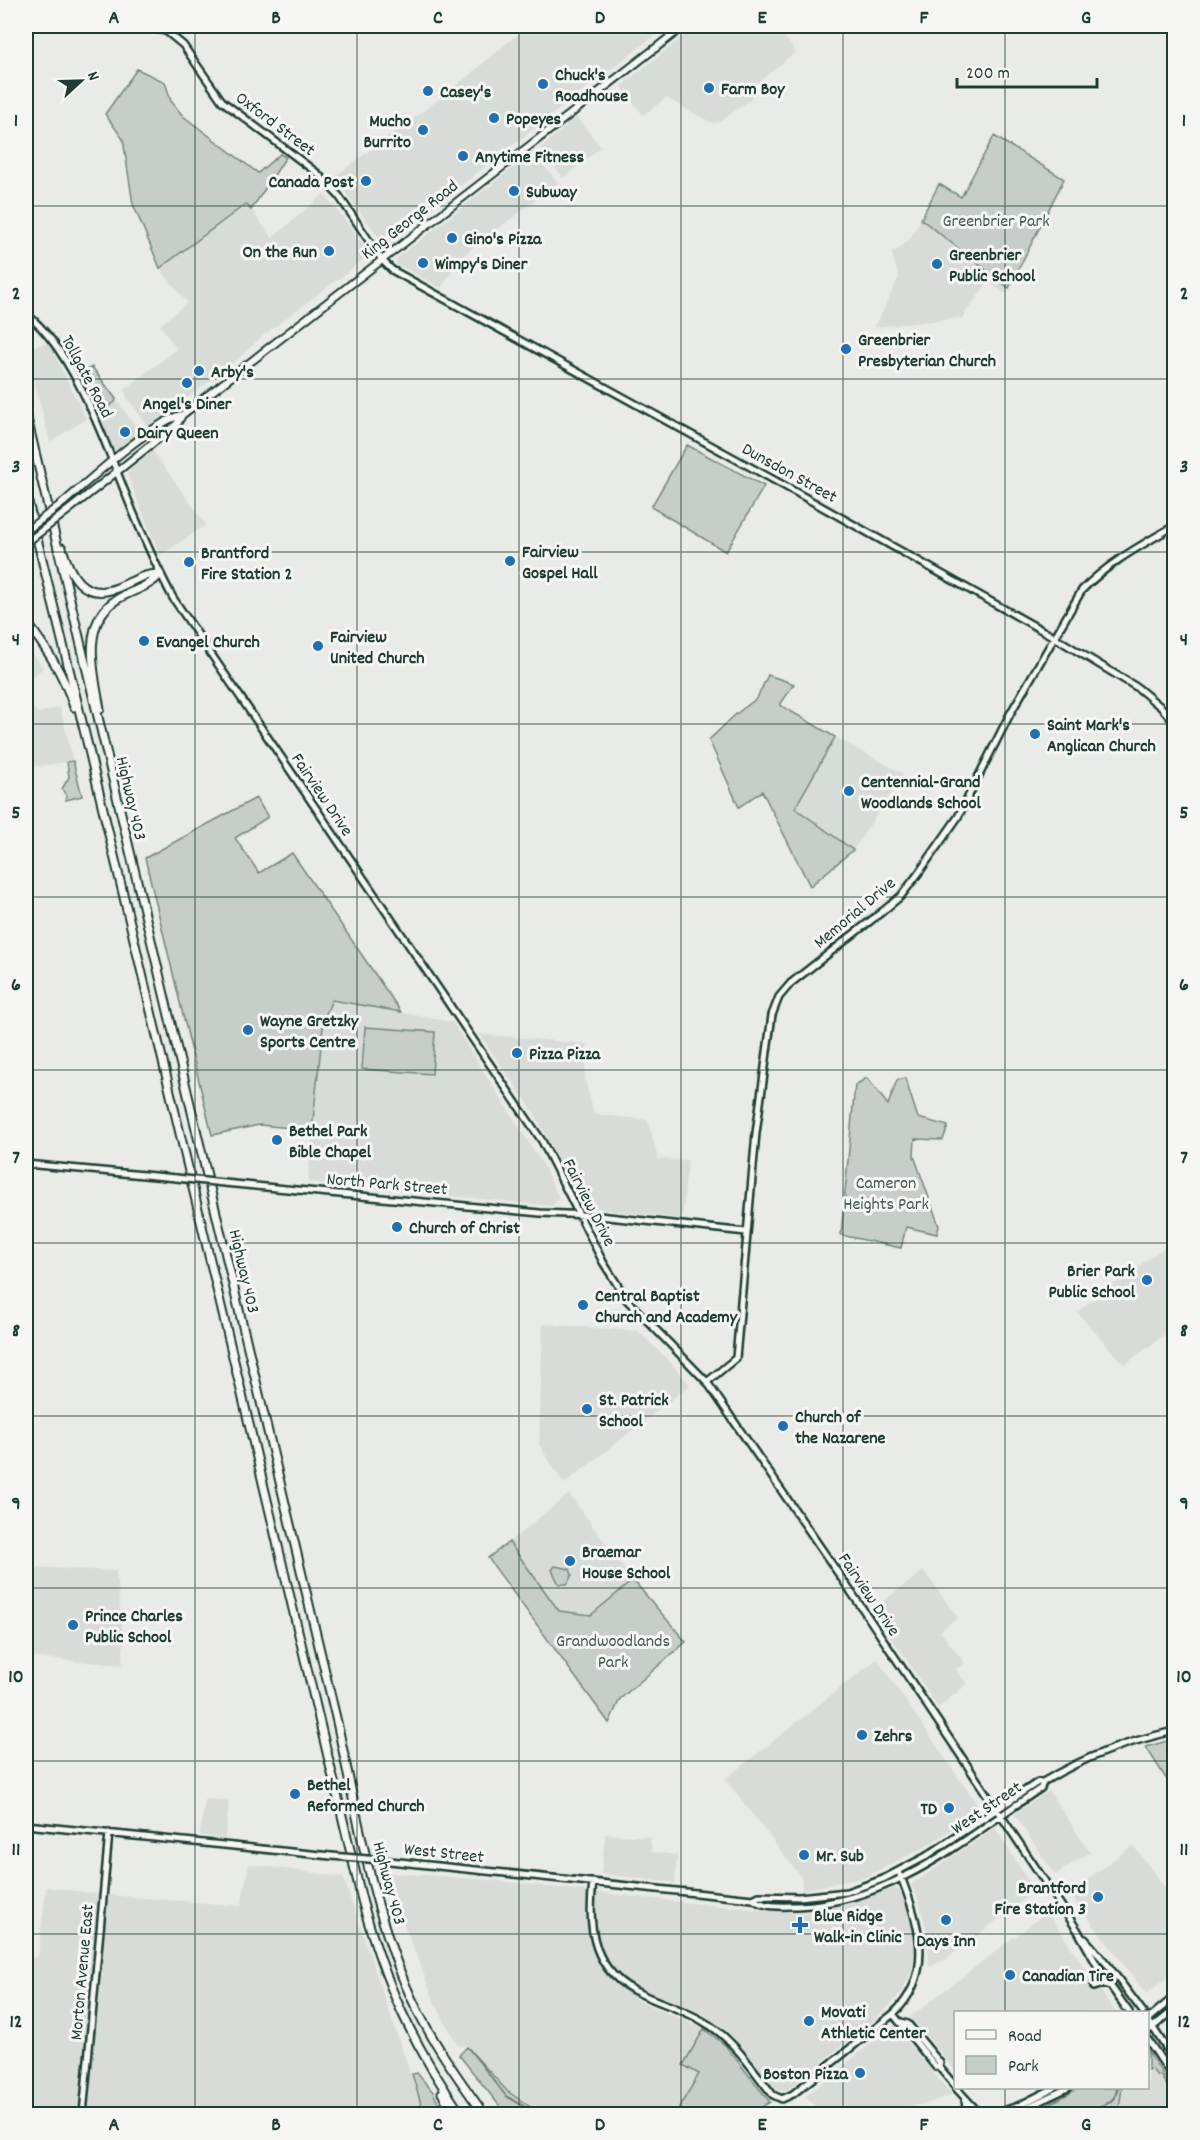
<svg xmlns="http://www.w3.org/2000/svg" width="1200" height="2140" font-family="Dekko,sans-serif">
<rect width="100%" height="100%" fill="#e9ebe7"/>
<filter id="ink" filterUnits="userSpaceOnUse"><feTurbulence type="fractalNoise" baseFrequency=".0167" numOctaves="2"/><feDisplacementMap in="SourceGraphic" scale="12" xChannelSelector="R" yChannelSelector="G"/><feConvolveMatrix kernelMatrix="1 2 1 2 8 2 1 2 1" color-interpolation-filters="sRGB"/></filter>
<g filter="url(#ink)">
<path fill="#d8dcd8" d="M528 26H667L388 242H382L334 177 446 94Z
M696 26H776L796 52 751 88 752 98 720 122 712 123 666 98 643 115 621 86Z
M576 117 601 147 563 178 541 148Z
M533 152 558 183 461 257 441 288 396 264V259Z
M324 194 350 226 370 255 264 335 232 364 150 426 147 425 127 398 124 390 177 349 160 325 187 303 160 268 247 204 272 238Z
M921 219 1009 288 1006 294 988 282 962 318 875 327 899 277 891 252 897 250 909 240Z
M49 343 86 419 50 442 26 350V348Z
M116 399 140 433 117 452 112 448 97 413 115 402Z
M152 450 206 525 160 556 127 474Z
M26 643 43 668 26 682Z
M26 698 38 713 60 707 73 761 26 768Z
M835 737 904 774 853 850 795 808Z
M332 1000 452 1022 542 1163 559 1198 552 1206 308 1182 312 1130 324 1018Z
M479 1034 587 1044 585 1079 594 1114 648 1120 658 1159 688 1160 682 1219 583 1207 533 1111Z
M1172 1245 1174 1247V1328L1124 1365 1077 1312 1164 1247 1166 1249Z
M543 1324 638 1331 671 1363 690 1385 564 1484 539 1445Z
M569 1494 633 1580 591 1615 559 1611 509 1542Z
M30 1567 116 1571 124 1643 122 1665 26 1657V1607Z
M924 1571 958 1618 940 1631 965 1663 956 1669 967 1684 938 1708 905 1657 871 1610Z
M877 1659 981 1810 925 1847 863 1878 802 1890 801 1877 725 1779Z
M1049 1791 1090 1852 1055 1875 1014 1814Z
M205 1798 229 1802 225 1839 200 1835Z
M995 1828 1035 1891 945 1960 929 1967 927 1930 918 1898 911 1885Z
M605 1834 650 1837 652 1852 677 1855 675 1883 601 1874Z
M1133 1845 1174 1899V1972L1146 1994 1069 1893Z
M249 1864 343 1877 421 2104 418 2109 402 2114H26V1956L38 1957 46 1887 108 1895 241 1906Z
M383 1872 491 1880 700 1904 788 1912H811L845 1905 895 1888 901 1892 912 1915 915 1935V1954L911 1973 900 1994 879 2016 787 2090 781 2091 773 2088 729 2033 716 2023 703 2014 638 1988 635 1999 704 2029 683 2065 699 2073 675 2114H589L535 2110 507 2091 467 2047 457 2045 435 2003Z
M1047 1912 1115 2012H956L955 2070 910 2017Z
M890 2028 897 2029 952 2095 922 2105 820 2114 806 2096Z
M1154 2065 1174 2095V2114H1090L1115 2103 1120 2088H1148V2069Z"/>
<path fill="#c7cec9" stroke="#73867e" stroke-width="1.5" d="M137 69 165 82 171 101 183 116 258 173 280 154 286 157 251 210 246 204 160 268 133 204 123 139 105 114Z
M994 136 1064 179 1009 288 921 219 939 184 961 197Z
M92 367 116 399 115 402 98 414 80 379 81 373Z
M687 445 764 486 726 552 651 507Z
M768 675 794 684 780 705 835 737 795 808 853 850 810 886 762 791 739 807 709 740 735 715 757 698Z
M73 761 82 796 66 800V795L62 789 69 777 67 762Z
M256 798 268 817 235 838 259 873 292 853 401 1012 332 1000 324 1018 312 1130 259 1125 212 1135 145 858Z
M365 1027 435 1032 432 1074 362 1069Z
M867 1078 888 1105 897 1080 905 1078 918 1118 948 1126 943 1140 915 1139 914 1156 939 1226 937 1234 906 1227 901 1248 841 1235 855 1085Z
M26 1499H28L30 1567 26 1607Z
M509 1542 559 1611 591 1615 633 1580 686 1642 620 1699 609 1723 488 1558Z
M555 1566 570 1569 572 1575 567 1584H559L552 1570Z
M1174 1739V1791L1146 1747Z
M704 2029 725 2045 770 2102 750 2114H675L699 2074 683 2065Z
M467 2047 507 2091 535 2110 589 2114H506L459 2055Z
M1148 2051 1174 2092V2096L1160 2075 1157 2076 1152 2069 1148 2070Z
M417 2073 433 2092 443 2114H402L418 2109 421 2104 412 2074Z
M1079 2088H1117L1115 2097 1110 2102 1080 2114H1024L1055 2101Z
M1118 2088H1122L1118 2114H1083C1099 2107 1114 2106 1118 2088Z"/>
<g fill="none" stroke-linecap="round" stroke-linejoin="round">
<path stroke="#687c75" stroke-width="1.5" d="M469 2049 506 2096 532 2111 546 2114
M1082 2114C1098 2107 1114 2106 1118 2088"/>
<g stroke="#1f3d34" stroke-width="10">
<path id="secondary" d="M141 26 166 31 183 45 222 101 317 173 339 196 382 260 392 270 774 480 1054 637 1138 688 1162 708 1174 722
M26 314C78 353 110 459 136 519 147 545 159 572 173 598L542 1141 603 1262 627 1300 707 1382 862 1608 1078 1931 1102 1974 1129 2012
M26 1164 176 1178
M224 1183 540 1213 590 1215 746 1232
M707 1382 736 1358 756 1133 772 1015 779 997 791 983 883 911 901 896 918 874 958 817 1010 714 1082 590C1108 563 1142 545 1174 526
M26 1825 331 1856
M380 1860 753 1899 759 1896 799 1897 847 1892 883 1879 925 1857 1038 1782H1043C1086 1756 1126 1742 1174 1731
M593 1882C587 1930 593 1972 641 1994 662 2004 685 2010 704 2022 733 2038 752 2069 773 2095L782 2099 793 2094 893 2014C937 1973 918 1920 899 1872
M753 1899C764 1908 783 1906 797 1906 894 1902 964 1839 1041 1788L1043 1782
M1085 1939 1107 1964 1143 2012
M1094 1987 1103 1984 1111 1986
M893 2014 936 2067H939L956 2087
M1148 2019 1174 1997
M1148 2020 1174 2060
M901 2022 908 2024 940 2063 939 2067
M1148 2031 1174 2010
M1148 2040 1174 2079
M956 2088 980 2114
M970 2104 973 2114
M83 2114 109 1833
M964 2114 966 2109 965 2099
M995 2114 1018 2106 1054 2088
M1013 2114 1068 2088"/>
</g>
<g stroke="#1f3d34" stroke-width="10">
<path id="primary" d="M64 502C87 482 156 419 182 415
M66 512 177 424 182 415 684 26"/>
</g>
<g stroke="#1f3d34" stroke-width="11">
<path id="highway" d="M26 414 337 1722C356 1810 371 1902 406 1986 426 2033 455 2074 484 2114
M26 494 88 746 362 1900C385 1984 412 2043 461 2114
M62 548C70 575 83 601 117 588 132 582 144 573 160 574
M26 621C47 650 63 672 74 707
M100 709C94 674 80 623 116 600 131 590 149 588 160 574
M442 2093 454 2114"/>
</g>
<use href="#secondary" stroke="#f6f6f2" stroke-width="5"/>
<use href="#primary" stroke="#f6f6f2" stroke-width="6"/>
<use href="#highway" stroke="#f6f6f2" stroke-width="7"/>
<g stroke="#1f3d34" stroke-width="10" stroke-linecap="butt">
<path id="secondary-bridge" d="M176 1178 224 1183
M331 1856 380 1860"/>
</g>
<g stroke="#1f3d34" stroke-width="10" stroke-linecap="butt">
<path id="primary-bridge" d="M26 531 64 502
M26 543 66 512"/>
</g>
<use href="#secondary-bridge" stroke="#f6f6f2" stroke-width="5"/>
<use href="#primary-bridge" stroke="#f6f6f2" stroke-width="6"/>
</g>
</g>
<path fill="none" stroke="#1f3d34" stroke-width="1.5" stroke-opacity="0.55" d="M195 26V2114M357 26V2114M519 26V2114M681 26V2114M843 26V2114M1005 26V2012M26 206H1174M26 379H1174M26 552H1174M26 724H1174M26 897H1174M26 1070H1174M26 1243H1174M26 1416H1174M26 1588H1174M26 1761H1174M26 1934H1174M1005 2088V2114"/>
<g fill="#1f6fb2" stroke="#f6f6f2" stroke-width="2">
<circle cx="543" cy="84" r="6"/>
<circle cx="709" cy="88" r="6"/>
<circle cx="428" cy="91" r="6"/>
<circle cx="494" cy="118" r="6"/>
<circle cx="423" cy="130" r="6"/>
<circle cx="463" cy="156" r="6"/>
<circle cx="366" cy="181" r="6"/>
<circle cx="514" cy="191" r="6"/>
<circle cx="452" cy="238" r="6"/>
<circle cx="329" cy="251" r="6"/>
<circle cx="423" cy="263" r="6"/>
<circle cx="937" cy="264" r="6"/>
<circle cx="846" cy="349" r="6"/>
<circle cx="199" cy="371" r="6"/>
<circle cx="187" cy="383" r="6"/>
<circle cx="125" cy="432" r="6"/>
<circle cx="510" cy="561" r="6"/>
<circle cx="189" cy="562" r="6"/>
<circle cx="144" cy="641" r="6"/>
<circle cx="318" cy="646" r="6"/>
<circle cx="1035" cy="734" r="6"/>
<circle cx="849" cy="791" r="6"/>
<circle cx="248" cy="1030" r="6"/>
<circle cx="517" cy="1053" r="6"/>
<circle cx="277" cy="1140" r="6"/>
<circle cx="397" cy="1227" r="6"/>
<circle cx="1147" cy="1280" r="6"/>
<circle cx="583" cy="1305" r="6"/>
<circle cx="587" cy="1409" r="6"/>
<circle cx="783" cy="1426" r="6"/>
<circle cx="570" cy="1561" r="6"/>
<circle cx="73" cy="1625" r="6"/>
<circle cx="862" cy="1735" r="6"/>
<circle cx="295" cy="1794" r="6"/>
<circle cx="949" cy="1808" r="6"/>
<circle cx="804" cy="1855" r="6"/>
<circle cx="1098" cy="1897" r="6"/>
<circle cx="946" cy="1920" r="6"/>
<path d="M797 1916h6v6h6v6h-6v6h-6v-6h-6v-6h6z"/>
<circle cx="1010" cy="1975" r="6"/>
<circle cx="809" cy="2021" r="6"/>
<circle cx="860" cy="2073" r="6"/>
</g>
<g text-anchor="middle" stroke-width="6" stroke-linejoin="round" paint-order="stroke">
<g font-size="18" font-weight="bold" fill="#1f3d34" stroke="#f6f6f2" text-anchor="start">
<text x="555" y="80">Chuck's<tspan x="555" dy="21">Roadhouse</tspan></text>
<text x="721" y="94">Farm Boy</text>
<text x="440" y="97">Casey's</text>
<text x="506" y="124">Popeyes</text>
<text x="411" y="126" text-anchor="end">Mucho<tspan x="411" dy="21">Burrito</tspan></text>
<text x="475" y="162">Anytime Fitness</text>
<text x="354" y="187" text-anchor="end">Canada Post</text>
<text x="526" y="197">Subway</text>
<text x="464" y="244">Gino's Pizza</text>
<text x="317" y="257" text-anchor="end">On the Run</text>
<text x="949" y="260">Greenbrier<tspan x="949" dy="21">Public School</tspan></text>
<text x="435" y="269">Wimpy's Diner</text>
<text x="858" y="345">Greenbrier<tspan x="858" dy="21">Presbyterian Church</tspan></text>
<text x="211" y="377">Arby's</text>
<text x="187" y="409" text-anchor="middle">Angel's Diner</text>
<text x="137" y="438">Dairy Queen</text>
<text x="522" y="557">Fairview<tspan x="522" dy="21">Gospel Hall</tspan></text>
<text x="201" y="558">Brantford<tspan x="201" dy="21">Fire Station 2</tspan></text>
<text x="330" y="642">Fairview<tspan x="330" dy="21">United Church</tspan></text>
<text x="156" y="647">Evangel Church</text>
<text x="1047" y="730">Saint Mark's<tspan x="1047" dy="21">Anglican Church</tspan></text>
<text x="861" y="787">Centennial-Grand<tspan x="861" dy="21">Woodlands School</tspan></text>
<text x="260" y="1026">Wayne Gretzky<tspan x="260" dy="21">Sports Centre</tspan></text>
<text x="529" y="1059">Pizza Pizza</text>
<text x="289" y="1136">Bethel Park<tspan x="289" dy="21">Bible Chapel</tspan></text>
<text x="409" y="1233">Church of Christ</text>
<text x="1135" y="1276" text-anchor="end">Brier Park<tspan x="1135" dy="21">Public School</tspan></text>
<text x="595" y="1301">Central Baptist<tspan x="595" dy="21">Church and Academy</tspan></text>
<text x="599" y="1405">St. Patrick<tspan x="599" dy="21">School</tspan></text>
<text x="795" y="1422">Church of<tspan x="795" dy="21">the Nazarene</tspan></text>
<text x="582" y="1557">Braemar<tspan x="582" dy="21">House School</tspan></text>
<text x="85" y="1621">Prince Charles<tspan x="85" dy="21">Public School</tspan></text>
<text x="874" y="1741">Zehrs</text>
<text x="307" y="1790">Bethel<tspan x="307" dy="21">Reformed Church</tspan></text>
<text x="937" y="1814" text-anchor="end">TD</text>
<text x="816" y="1861">Mr. Sub</text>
<text x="1086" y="1893" text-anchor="end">Brantford<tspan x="1086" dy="21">Fire Station 3</tspan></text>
<text x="814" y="1921">Blue Ridge<tspan x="814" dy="21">Walk-in Clinic</tspan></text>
<text x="946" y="1946" text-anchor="middle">Days Inn</text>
<text x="1022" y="1981">Canadian Tire</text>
<text x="821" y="2017">Movati<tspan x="821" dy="21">Athletic Center</tspan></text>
<text x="848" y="2079" text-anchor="end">Boston Pizza</text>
</g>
<g font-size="18" fill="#1f3d34" stroke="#f6f6f2">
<text transform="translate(276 123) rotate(37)" y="6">Oxford Street</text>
<text transform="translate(409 219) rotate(-38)" y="6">King George Road</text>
<text transform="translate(88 376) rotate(62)" y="6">Tollgate Road</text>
<text transform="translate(790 472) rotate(29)" y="6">Dunsdon Street</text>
<text transform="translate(323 794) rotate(56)" y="6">Fairview Drive</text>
<text transform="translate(132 798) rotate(77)" y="6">Highway 403</text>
<text transform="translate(854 912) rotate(-40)" y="6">Memorial Drive</text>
<text transform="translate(387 1183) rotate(5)" y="6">North Park Street</text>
<text transform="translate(590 1202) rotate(63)" y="6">Fairview Drive</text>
<text transform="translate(245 1271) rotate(77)" y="6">Highway 403</text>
<text transform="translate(870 1594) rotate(56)" y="6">Fairview Drive</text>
<text transform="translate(986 1807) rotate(-34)" y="6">West Street</text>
<text transform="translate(444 1852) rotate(6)" y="6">West Street</text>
<text transform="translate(390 1883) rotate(75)" y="6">Highway 403</text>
<text transform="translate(81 1972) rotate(-85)" y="6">Morton Avenue East</text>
</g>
<g font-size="18" fill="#415a52" stroke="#f6f6f2">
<text x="996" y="226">Greenbrier Park</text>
<text x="886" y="1188">Cameron<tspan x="886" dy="21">Heights Park</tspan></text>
<text x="613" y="1646">Grandwoodlands<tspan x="613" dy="21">Park</tspan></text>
</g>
</g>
<rect width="1200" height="2140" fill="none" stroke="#f6f6f2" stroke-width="66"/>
<rect x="954" y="2011" width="195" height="78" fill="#f6f6f2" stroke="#a0aca6" stroke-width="1.5"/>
<rect x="966" y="2030" width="30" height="9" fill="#f6f6f2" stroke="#a0aca6" stroke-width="1.5"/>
<text x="1008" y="2041" font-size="18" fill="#1f3d34">Road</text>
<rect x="966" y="2056" width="30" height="18" fill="#c7cec9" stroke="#a0aca6" stroke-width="1.5"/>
<text x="1008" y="2071" font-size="18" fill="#1f3d34">Park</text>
<g transform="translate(81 81) rotate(68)" stroke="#f6f6f2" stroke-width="4.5" paint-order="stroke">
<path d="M0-4.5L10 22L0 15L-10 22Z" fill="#1f3d34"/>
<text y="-9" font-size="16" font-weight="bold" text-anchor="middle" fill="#1f3d34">N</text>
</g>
<path d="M957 78v9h140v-9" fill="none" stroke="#1f3d34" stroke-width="3"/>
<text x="966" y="78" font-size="18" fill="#1f3d34" stroke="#f6f6f2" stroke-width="4.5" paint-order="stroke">200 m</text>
<rect x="33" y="33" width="1134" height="2074" fill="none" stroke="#1f3d34" stroke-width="2"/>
<g font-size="20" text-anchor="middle" font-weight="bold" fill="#1f3d34">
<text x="114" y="23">A</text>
<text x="276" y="23">B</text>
<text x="438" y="23">C</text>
<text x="600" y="23">D</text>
<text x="762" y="23">E</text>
<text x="924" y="23">F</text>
<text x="1086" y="23">G</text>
<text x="16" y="126">1</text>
<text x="1184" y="126">1</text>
<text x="16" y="299">2</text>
<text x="1184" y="299">2</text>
<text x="16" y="472">3</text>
<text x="1184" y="472">3</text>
<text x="16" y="645">4</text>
<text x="1184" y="645">4</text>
<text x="16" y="818">5</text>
<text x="1184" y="818">5</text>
<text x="16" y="990">6</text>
<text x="1184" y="990">6</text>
<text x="16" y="1163">7</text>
<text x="1184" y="1163">7</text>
<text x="16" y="1336">8</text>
<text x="1184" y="1336">8</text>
<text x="16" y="1509">9</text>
<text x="1184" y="1509">9</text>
<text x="16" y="1682">10</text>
<text x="1184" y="1682">10</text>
<text x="16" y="1855">11</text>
<text x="1184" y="1855">11</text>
<text x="16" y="2027">12</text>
<text x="1184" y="2027">12</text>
<text x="114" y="2130">A</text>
<text x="276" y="2130">B</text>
<text x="438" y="2130">C</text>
<text x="600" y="2130">D</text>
<text x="762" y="2130">E</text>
<text x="924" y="2130">F</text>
<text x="1086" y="2130">G</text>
</g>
</svg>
